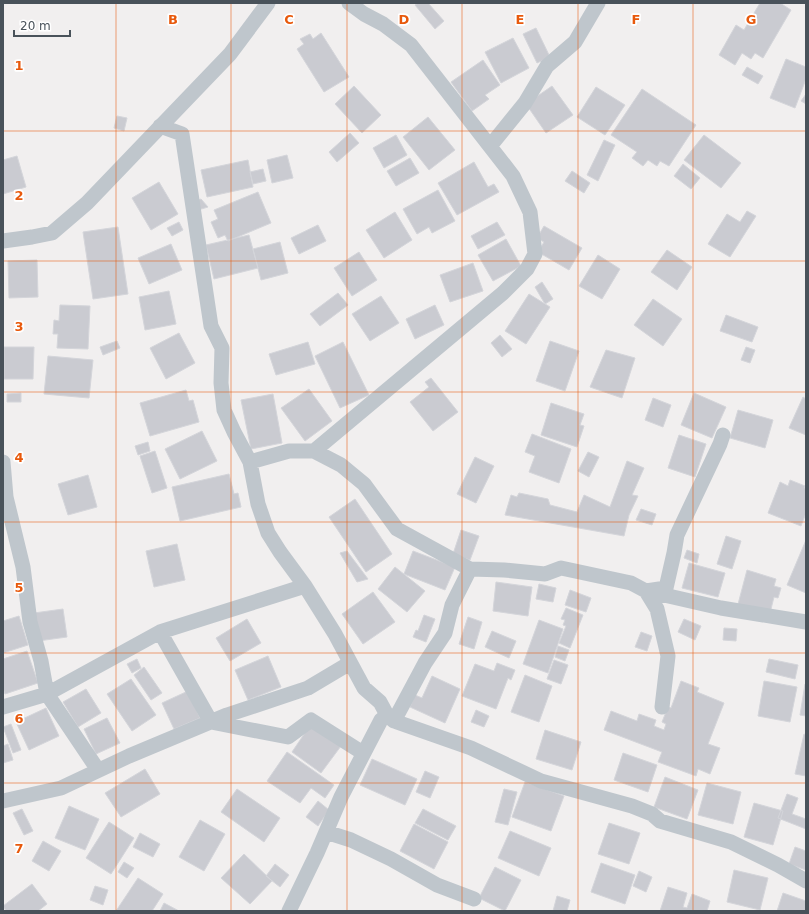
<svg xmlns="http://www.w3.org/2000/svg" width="809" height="914" font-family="'DejaVu Sans',sans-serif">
<rect width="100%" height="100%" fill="#f1efef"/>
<path fill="#cacbd1" stroke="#d4d5da" d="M418 3H428L444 21 435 29 415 5Z
M760 3H780L791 10 763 58 755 53 751 59 742 53 735 65 719 55 736 25 744 30Z
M536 28 550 57 537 63 523 34Z
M321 33 349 77 324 92 297 49 304 44 300 39 310 34 313 39Z
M513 38 529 68 501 83 485 52Z
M786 59 806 67V79L795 108 770 98Z
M483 60 500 85 485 95 489 99 472 111 451 82Z
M747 67 763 76 758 84 742 75Z
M354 86 381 115 362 133 335 104Z
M552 86 573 115 546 133 526 104Z
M596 87 625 105 605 135 577 117Z
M642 89 696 125 669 166 660 161 657 166 648 160 643 166 632 158 637 152 611 135Z
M806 94V104L801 101Z
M117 116 127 118 124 131 114 128Z
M428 117 455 150 429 170 403 137Z
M350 133 359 143 337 162 329 152Z
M396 135 407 155 384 168 373 148Z
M704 135 741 163 721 188 684 160Z
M604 140 615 145 598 181 587 175Z
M287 155 293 178 272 183 267 160Z
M17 156 26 187 3 194V160Z
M410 158 419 173 396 186 387 171Z
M248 160 253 187 207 197 201 170Z
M474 162 488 187 494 184 499 192 457 215 438 183Z
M683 164 700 178 691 189 674 176Z
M263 169 266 181 253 184 250 172Z
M572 171 590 183 584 193 565 181Z
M159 182 178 214 151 230 132 198Z
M438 190 455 221 432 233 429 227 417 234 403 209Z
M258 192 271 223 228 241 225 235 218 238 211 222 218 219 214 210Z
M201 199 208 207 198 210 195 201Z
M747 211 756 216 730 257 708 244 727 214 740 222Z
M395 212 412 240 384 258 366 230Z
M179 222 183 230 172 236 167 228Z
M497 222 505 235 478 249 471 236Z
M318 225 326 241 299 254 291 238Z
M544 226 582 248 569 270 538 252 544 242 537 238Z
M118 227 128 294 93 299 83 232Z
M249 235 258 268 214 279 206 245Z
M506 239 521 266 493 281 478 255Z
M280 242 288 273 261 280 253 249Z
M171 244 182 270 149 284 138 258Z
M667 250 692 267 677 290 651 272Z
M359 252 377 280 352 296 334 268Z
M598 255 620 269 602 299 579 286Z
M37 260 38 297 9 298 8 261Z
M473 263 483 291 450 302 440 275Z
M542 282 553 299 545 304 535 287Z
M169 291 176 324 145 330 139 297Z
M338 293 348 305 320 326 310 314Z
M529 294 550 307 526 344 505 331Z
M381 296 399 323 370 341 352 314Z
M653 299 682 319 663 346 634 325Z
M60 305 90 306 88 349 57 348 58 334H53L54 320 59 321Z
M435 305 444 325 415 339 406 319Z
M726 315 758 327 752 342 720 331Z
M179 333 195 363 166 379 150 348Z
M500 335 512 349 502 357 491 343Z
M117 341 120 348 103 355 100 347Z
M550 341 579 351 565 391 536 381Z
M308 342 315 364 276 375 269 354Z
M343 342 369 395 340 408 315 356Z
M4 347H34L33 379H4Z
M746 347 755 350 750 363 741 360Z
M606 350 635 358 622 398 590 387Z
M48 356 93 360 89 398 44 394Z
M431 378 458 412 433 431 410 402 429 387 425 382Z
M309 389 332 421 305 441 281 408Z
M186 390 189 401 193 400 199 422 150 436 140 403Z
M21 393V402H7V394Z
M694 393 726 407 712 438 681 425Z
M273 394 282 443 251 449 241 400Z
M803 397 806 399V435L789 428Z
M653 398 671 405 663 427 645 420Z
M551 403 584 414 580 425 584 426 577 447 541 435Z
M738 410 773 420 765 448 730 438Z
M202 431 217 461 180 479 165 449Z
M532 434 571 449 559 483 529 472 535 456 525 452Z
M679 435 706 444 695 477 668 468Z
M148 442 150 451 138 455 135 446Z
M155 451 167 488 152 493 140 456Z
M588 452 599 457 589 477 578 471Z
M475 457 494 466 476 503 457 494Z
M627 461 644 468 632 495 638 496 629 515 624 536 505 515 511 495 517 497 519 493 548 499 550 505 577 512 584 495 610 507Z
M229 474 234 494 238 493 241 507 180 521 172 487Z
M88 475 97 507 68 515 58 484Z
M790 480 805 486 804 488H806V513L801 526 768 513 780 482 788 486Z
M355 499 392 554 366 572 329 517Z
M641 509 656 514 652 525 636 520Z
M461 530 479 536 470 560 453 554Z
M726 536 741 541 732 569 717 564Z
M806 540V593L787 585Z
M177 544 185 580 154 587 146 551Z
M687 550 699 554 697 563 684 558Z
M347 551 368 579 357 582 340 553Z
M413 551 455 567 445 590 404 574Z
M689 563 725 573 718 597 682 588Z
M395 567 425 591 407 612 378 589Z
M747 570 776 579 774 586 781 588 778 598 774 597 769 617 737 608Z
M496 582 532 587 528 616 493 611Z
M539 584 556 588 553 602 536 599Z
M570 590 591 598 586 612 565 605Z
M373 592 395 622 363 644 342 614Z
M566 608 583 615 570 648 559 643 566 626 563 625 565 620 561 619Z
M63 609 67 637 38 641 34 613Z
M424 615 435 619 426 642 413 637 416 630 418 631Z
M19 616 28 645 3 653V621Z
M468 617 482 622 474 649 459 644Z
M247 619 261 643 230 661 216 638Z
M684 619 701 626 695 640 678 632Z
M539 620 563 629 548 673 523 664Z
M724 628 737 629 736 641 723 640Z
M492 631 516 641 509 658 485 647Z
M641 632 652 636 647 651 635 647Z
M558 646 569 650 565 661 555 657Z
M27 651 38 683 5 694 3 688V659Z
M268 656 281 687 248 700 235 670Z
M137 659 141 668 132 673 127 664Z
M769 659 798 665 795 679 766 672Z
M554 660 568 665 561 684 547 679Z
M497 663 515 670 511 680 508 678 496 709 462 696 475 664 494 671Z
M144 667 162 693 151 700 134 675Z
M525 675 552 686 539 722 511 712Z
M432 676 460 689 445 723 410 707 415 695 422 698Z
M131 679 156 715 132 731 107 694Z
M681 681 699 688 697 692 724 703 708 744 720 748 710 774 698 769 696 776 658 762 662 752 604 730 611 711 637 721 639 714 656 720 654 726 664 730 666 724 662 722 668 707 671 708Z
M764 681 797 687 790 722 758 716Z
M805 684H806V716L800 715Z
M86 689 101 713 78 727 63 702Z
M188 691 200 718 174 729 162 703Z
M46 708 59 736 29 750 16 722Z
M476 710 489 716 484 727 471 722Z
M107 718 120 743 96 754 84 729Z
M11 724 21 750 13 753 3 727Z
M311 724 341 746 321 773 292 752Z
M545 730 581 742 572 770 536 759Z
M804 734 806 735V776L795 774Z
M8 744 13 760 3 763V746Z
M287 752 334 785 325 798 311 788 300 803 267 781Z
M623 753 657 765 648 792 614 780Z
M372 759 417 779 405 805 360 785Z
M145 769 160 794 121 817 105 793Z
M425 771 439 777 430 798 416 792Z
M665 777 698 790 687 819 654 807Z
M525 782 564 796 551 831 512 817Z
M707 783 741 792 733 824 698 815Z
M237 789 280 818 264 842 221 812Z
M504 789 517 792 508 825 495 822Z
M787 794 798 798 792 814 806 819V829L778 818Z
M318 801 329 810 318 826 306 817Z
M754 803 783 811 773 845 744 837Z
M69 806 99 819 85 850 55 838Z
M22 809 33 831 24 835 13 813Z
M423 809 456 826 448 840 415 823Z
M200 820 225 834 204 871 179 857Z
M109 822 134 838 111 874 86 858Z
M609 823 640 833 629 864 598 854Z
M414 824 448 842 434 869 400 851Z
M510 831 551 848 539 876 498 858Z
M140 833 160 844 153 857 133 847Z
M43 841 61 851 49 871 32 861Z
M795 847 806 851V870L789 864Z
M244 854 272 881 250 904 221 878Z
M124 862 134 868 127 878 118 872Z
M601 863 635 875 625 904 591 892Z
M275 864 289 875 280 887 266 876Z
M495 867 521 880 505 911 479 898Z
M734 870 768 878 760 910 727 902Z
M639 871 652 877 646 892 633 886Z
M138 878 163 894 152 911H116Z
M32 884 47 904 38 911H6L3 906Z
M95 886 108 890 103 905 90 900Z
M668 887 687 893 683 907 687 908 692 894 710 901 707 911H660Z
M783 893 806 901V911H777Z
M557 896 570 900 567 911H553Z
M164 903 179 911H160Z"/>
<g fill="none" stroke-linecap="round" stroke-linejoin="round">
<path stroke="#bfc6cc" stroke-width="15" d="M160 126 182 134 211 326 222 348 221 383 224 410 234 432 250 462 258 504 268 533 280 552 305 586 335 634 364 688 380 702 387 715 394 721 471 748 541 781 632 806 652 814 660 821 731 842 778 865 806 881
M491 145 525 103 547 66 575 42 598 3
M3 241 32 237 52 233 87 203 230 54 268 3
M314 451 503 293 527 269 535 254 530 212 513 176 411 45 383 24 364 14 349 3
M3 462 6 497 23 567 30 622 41 661 47 694 98 770
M250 462 289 451H314L341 465 364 484 397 529 470 569 504 570 545 574 561 568 631 583 646 591 657 609 668 656 662 707
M646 591 666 588 674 553 677 535 720 444 723 435
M651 592 721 608 806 622
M160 632 211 722 288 737 311 720 363 753
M3 707 47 694 160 632 305 586
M394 721 425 663 445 633 452 605 470 569
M3 801 61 788 129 756 227 715 308 688 350 663
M326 832 351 840 391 859 437 885 474 899
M289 911 317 853 341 797 381 720 387 715"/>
</g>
<path fill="none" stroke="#e8590c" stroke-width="1" stroke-opacity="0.55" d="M116 3V911M231 3V911M347 3V911M462 3V911M578 3V911M693 3V911M3 131H806M3 261H806M3 392H806M3 522H806M3 653H806M3 783H806"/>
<g font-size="13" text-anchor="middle" font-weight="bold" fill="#e8590c" stroke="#fff" stroke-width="3.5" stroke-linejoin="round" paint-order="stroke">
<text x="173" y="24">B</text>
<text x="289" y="24">C</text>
<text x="404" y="24">D</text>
<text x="520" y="24">E</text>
<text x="636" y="24">F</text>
<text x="751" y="24">G</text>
<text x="19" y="70">1</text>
<text x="19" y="200">2</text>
<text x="19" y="331">3</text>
<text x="19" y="462">4</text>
<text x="19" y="592">5</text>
<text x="19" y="723">6</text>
<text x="19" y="853">7</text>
</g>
<rect width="809" height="914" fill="none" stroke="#49525a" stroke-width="8"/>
<path d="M14 30v6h56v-6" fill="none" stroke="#49525a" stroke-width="2"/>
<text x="20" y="30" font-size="12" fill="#49525a" stroke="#ffffff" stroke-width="3" paint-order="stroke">20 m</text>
</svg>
